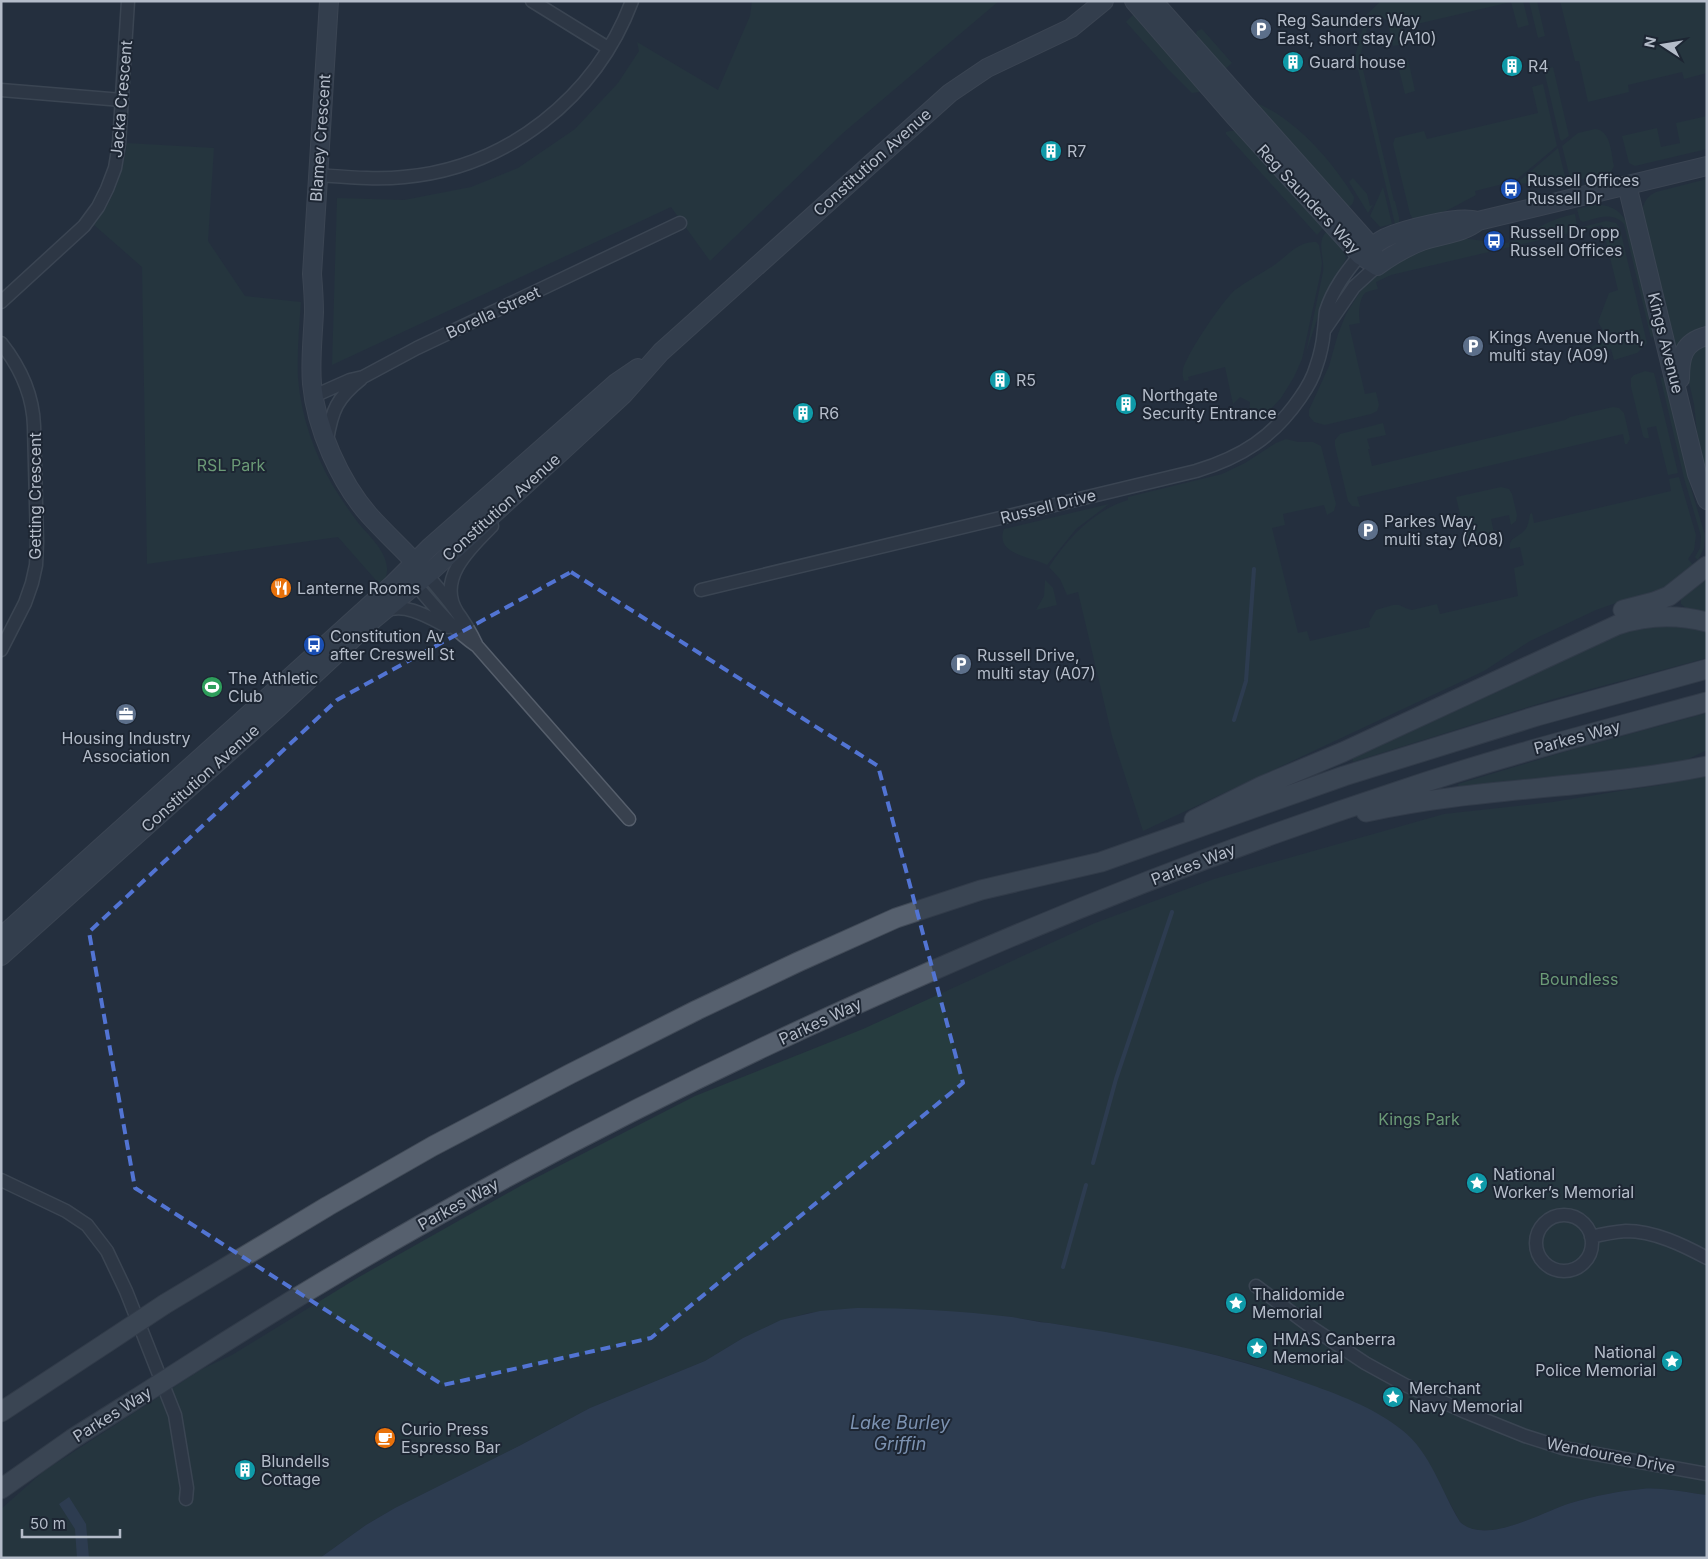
<svg xmlns="http://www.w3.org/2000/svg" width="1708" height="1559" font-family="Inter,sans-serif">
<rect width="100%" height="100%" fill="#242f3e"/>
<path fill="#263c3f" d="M752 1H999L843 133 710 261 671 207 332 365 337 198 404 200 471 187 518 168 575 129 618 83 639 51 637 42 718 90 750 16Z
M1381 1H1523L1529 25 1518 28 1511 2 1400 28 1404 44 1393 46 1387 20 1374 14 1370 17 1360 57 1394 201H1395L1399 217V223L1395 224 1355 57 1366 15Z
M1529 1H1537L1545 36 1538 38Z
M1560 1H1707V73L1684 79 1682 72 1628 85 1629 92 1588 102 1579 61H1575Z
M1134 14 1202 89 1199 92 1192 93 1167 68 1126 22Z
M1202 29 1232 63 1223 71 1195 37 1197 31Z
M1408 59 1415 91 1405 94 1397 62Z
M1553 67 1569 136 1562 141 1560 139 1544 70Z
M1543 84 1557 146 1515 181 1475 191 1476 195 1446 211 1413 219 1410 214 1393 144 1395 138 1424 131 1427 139 1538 113 1532 87Z
M1259 104C1297 121 1332 161 1354 197 1354 203 1352 206 1346 208L1258 106Z
M1707 116V149L1635 166 1629 163 1622 136 1657 128 1661 147 1680 143 1676 123Z
M1595 129C1611 130 1611 153 1614 166L1611 172 1571 182 1562 146 1578 133Z
M1230 131H1236L1325 226 1317 235 1226 134V132Z
M127 143 214 148 208 241 245 296 301 302C299 327 297 353 298 378 301 416 314 453 333 486 341 499 350 512 359 524 373 540 399 563 381 586L338 537 147 564 142 267 94 225C113 201 123 173 127 143Z
M1558 148 1566 180 1543 185 1518 183V182Z
M1353 178 1367 194 1370 206 1373 205 1368 213 1349 182Z
M1707 179V330L1676 347 1673 343 1642 213C1643 203 1647 196 1656 192Z
M1383 187 1392 224 1380 227 1370 216Z
M1595 205C1611 204 1622 211 1628 225L1654 335 1651 338 1624 224C1613 211 1597 218 1583 222L1580 220 1577 209Z
M1575 214 1578 231 1391 275 1376 282 1378 289C1374 290 1368 291 1365 293 1359 299 1358 315 1360 323L1349 325 1365 394 1376 392 1379 405 1377 411 1371 414 1325 425 1314 422 1309 416V410L1329 366 1338 334 1346 314 1363 287 1367 282 1405 254 1461 238 1484 241 1486 248 1530 237C1537 224 1561 217 1575 214Z
M1606 221 1616 223 1620 229 1647 343 1637 353 1614 360 1611 349 1579 357V355L1607 337 1598 322 1609 293 1618 290 1602 225 1583 230 1582 227Z
M1329 231 1345 249 1346 259 1325 295 1306 353 1323 272C1325 259 1316 243 1326 232Z
M1313 242H1316L1319 245 1322 263 1321 271 1302 359 1294 377 1281 398 1265 415 1259 416 1258 420 1249 414 1250 402 1240 397 1233 404 1225 367 1188 377 1189 380 1184 381C1183 378 1182 373 1183 370 1186 355 1223 300 1235 290 1248 280 1264 273 1277 263 1289 254 1297 243 1313 242Z
M1707 341V482L1698 442 1694 404 1686 370V361L1703 342Z
M1645 371 1654 373 1678 473 1668 475 1656 426 1647 428 1649 438H1645L1643 436 1631 387V378L1634 375Z
M1660 376 1666 380 1690 485 1705 535 1704 548 1698 560 1695 557 1700 548 1701 536 1684 478Z
M1613 407 1619 408 1624 413 1630 439 1627 444H1625L1623 434 1357 497 1360 507 1352 506 1348 501 1335 446V440L1340 434 1383 423 1386 435 1367 439 1370 449H1368L1372 466 1565 420 1570 417Z
M1286 439 1298 442H1313L1321 446 1336 504 1334 511 1327 515 1324 505 1283 514 1285 525 1272 528 1298 633 1307 631 1310 641 1370 627 1369 622 1376 610 1393 605H1399L1408 609 1412 610 1437 604 1440 614 1518 596 1514 568 1524 565 1520 547 1510 549C1508 537 1518 538 1525 530 1528 526 1529 520 1530 514L1532 513 1534 523 1671 491 1669 479 1679 477 1696 535 1694 550 1688 559 1694 566 1672 584 1658 592 1616 603 1596 610 1530 641 1484 671 1143 831 1112 736 1078 592 1067 595 1060 579 1049 567C1068 538 1094 510 1128 500V497L1222 474 1245 463 1276 443Z
M1501 487 1509 489 1512 494 1517 515 1516 521 1511 525 1509 515 1491 519 1494 533 1466 539 1456 497Z
M1109 504 1076 529 1047 565C1033 557 994 555 1004 529Z
M1703 579 1707 583V612L1686 608 1681 604V598Z
M1045 580 1053 588 1057 605 1036 610 1044 596Z
M1669 625 1707 630V658L1557 698 1353 762 1352 756 1606 639 1638 627Z
M1707 713V750L1680 763 1459 790 1458 784 1564 752Z
M1707 774V1495C1687 1493 1662 1487 1642 1489 1619 1491 1594 1496 1571 1503 1542 1512 1486 1546 1460 1522L1424 1455 1402 1430 1377 1414 1359 1405 1295 1379 1247 1363 1208 1353 1080 1328 1012 1317 928 1310 849 1309 808 1313 775 1323 743 1338 705 1361 590 1408 521 1445 395 1508 366 1525 320 1558H1V1509L44 1471 202 1369 232 1355 359 1277 522 1185 695 1096 863 1029 1095 923 1214 879 1444 814 1553 802 1626 790 1661 785Z"/>
<path fill="#394c67" d="M857 1308C908 1308 961 1311 1012 1317 1024 1319 1037 1322 1049 1323 1135 1336 1221 1352 1303 1382 1337 1394 1373 1407 1402 1430 1431 1453 1441 1491 1460 1522 1486 1546 1542 1512 1571 1503 1594 1496 1619 1491 1642 1489 1662 1487 1687 1493 1707 1495V1558H320L366 1525 395 1508 521 1445 590 1408 705 1361 743 1338 781 1320 820 1311Z
M69 1497 86 1524 89 1558H77L75 1529 59 1504Z"/>
<g fill="none" stroke-linecap="round" stroke-linejoin="round">
<path stroke="#394c67" stroke-width="4" d="M1234 720 1246 681 1254 569
M1093 1163 1116 1079 1172 912
M1063 1267 1086 1185"/>
<g stroke="#565f6c" stroke-width="15">
<path id="street" d="M532 1 608 48
M1 90 122 100
M317 175C346 177 376 180 404 177 507 168 596 97 632 1
M1 302 84 226 98 207 107 189 115 168 119 144 128 1
M1325 329 1354 287 1377 266
M1 343C20 367 33 395 34 426L37 542 36 565 32 583 25 603 1 650
M314 396 350 380 363 377 417 348 680 223
M327 440C332 410 337 398 361 379
M427 575C445 596 464 618 476 644
M415 584C435 607 452 629 477 646L629 819
M701 590 1196 471C1242 457 1273 437 1300 398 1307 388 1313 378 1316 367 1320 356 1323 342 1324 330 1325 323 1325 317 1326 311 1333 289 1346 272 1360 255
M385 611C406 602 430 618 448 627
M457 612C436 579 471 547 492 526
M1 1180 66 1211 87 1225 107 1251 126 1291 175 1415 187 1488 186 1499
M1536 1243a28 28 0 1 1 56 0a28 28 0 1 1-56 0Z
M1591 1237C1603 1234 1614 1232 1626 1231 1654 1231 1683 1245 1707 1258
M1256 1286 1311 1327 1365 1363 1405 1385 1463 1411 1525 1436 1563 1448 1707 1474"/>
</g>
<g stroke="#565f6c" stroke-width="20">
<path id="secondary" d="M329 1 312 274C313 286 314 299 314 312 313 336 310 360 312 384 316 428 340 482 369 515 386 534 405 551 422 570
M1134 1 1234 116 1332 224 1360 255 1377 266
M1153 1 1371 246 1377 266
M1627 185 1697 474 1707 500
M1363 254C1370 248 1377 242 1385 238 1402 230 1459 215 1476 221
M1377 266C1391 256 1406 247 1422 241 1441 234 1462 234 1478 221L1707 166
M1680 379C1680 357 1683 342 1707 336
M1 937 317 653 391 586 429 548 616 383 638 368
M1 956 277 709 375 618 427 575 559 454 623 395 661 352 950 93 987 68 1071 28 1104 1"/>
</g>
<g stroke="#414a57" stroke-width="21">
<path id="primary" d="M1623 610 1654 602 1669 596 1707 566
M1366 812C1478 787 1594 789 1707 766
M1194 820 1262 786 1343 752 1617 625C1647 615 1676 614 1707 622
M165 1304 328 1206 433 1146 570 1074 697 1010 798 962 896 918 981 890 1101 862 1344 776 1537 716 1707 669
M189 1365C426 1212 676 1082 934 970 1087 903 1243 842 1402 790 1502 756 1605 730 1707 702
M1 1412 106 1343
M1 1489 72 1439 134 1400"/>
</g>
<use href="#street" stroke="#38414e" stroke-width="12"/>
<use href="#secondary" stroke="#465061" stroke-width="18"/>
<use href="#primary" stroke="#56606e" stroke-width="19"/>
<g stroke="#414a57" stroke-width="21" stroke-linecap="butt">
<path id="primary-bridge" d="M106 1343 165 1304
M134 1400 189 1365"/>
</g>
<use href="#primary-bridge" stroke="#56606e" stroke-width="19"/>
</g>
<path d="M0 0H1708V1559H0ZM571 572 878 766 963 1083 651 1338 443 1385 135 1188 89 932 337 700Z" fill="#242f3e" fill-opacity=".55" fill-rule="evenodd"/>
<path fill="none" stroke="#5274d3" stroke-width="4" stroke-dasharray="10 6" stroke-linejoin="round" d="M571 572 878 766 963 1083 651 1338 443 1385 135 1188 89 932 337 700Z"/>
<defs>
<g id="parking-disc" transform="scale(1.125)"><circle r="9.5" fill="#5c6f8a" stroke="#1d2633"/><path d="M-3.5-5.5H1a3.5 3.5 0 0 1 0 7H-1V5.5H-3.5ZM-1-3.4V-.6H.8a1.4 1.4 0 0 0 0-2.8Z" fill="#fff"/></g>
<g id="building-disc" transform="scale(1.125)"><circle r="9.5" fill="#0f9aa8" stroke="#1d2633"/><path d="M-4-6H4V6H1V3H-1V6H-4ZM-2.5-4.3h1.7v1.8h-1.7ZM.8-4.3h1.7v1.8H.8ZM-2.5-1h1.7V.8h-1.7ZM.8-1h1.7V.8H.8Z" fill="#fff"/></g>
<g id="bus-disc" transform="scale(1.125)"><circle r="9.5" fill="#1a4fb4" stroke="#1d2633"/><path d="M-5-6H5V4H4V6H2V4H-2V6H-4V4H-5ZM-3.5-4V0h7V-4ZM-3.5 1.2v1.5H-2V1.2ZM2 1.2v1.5H3.5V1.2Z" fill="#fff"/></g>
<g id="restaurant-disc" transform="scale(1.125)"><circle r="9.5" fill="#e8710a" stroke="#1d2633"/><path d="M-5-6h1v4h1v-4h1v4h1v-4h1v5L-1.5 .5V6h-2V.5L-5-1ZM5-6V6H3V1.5H1.5Q1.5-4 5-6Z" fill="#fff"/></g>
<g id="stadium-disc" transform="scale(1.125)"><circle r="9.5" fill="#2e9e5b" stroke="#1d2633"/><path d="M0-5a6.5 5 0 1 0 0 10a6.5 5 0 1 0 0-10ZM-3.5-1.8h7v3.6h-7Z" fill="#fff"/></g>
<g id="office-disc" transform="scale(1.125)"><circle r="9.5" fill="#5c6f8a" stroke="#1d2633"/><path d="M-6-3h4V-5.5h4V-3h4V5H-6ZM-1-4.5V-3h2v-1.5ZM-6 0V1H6V0Z" fill="#fff"/></g>
<g id="sight-disc" transform="scale(1.125)"><circle r="9.5" fill="#0f9aa8" stroke="#1d2633"/><path d="M0-6L1.8-2.2L6-1.7L2.9 1.2L3.7 5.4L0 3.3L-3.7 5.4L-2.9 1.2L-6-1.7L-1.8-2.2Z" fill="#fff"/></g>
<g id="cafe-disc" transform="scale(1.125)"><circle r="9.5" fill="#e8710a" stroke="#1d2633"/><path d="M-5.5-4.5H6V0H3Q3 3.5 0 3.5H-2.5Q-5.5 3.5-5.5 0ZM3-3.2v2h1.7v-2ZM-6 4.5H4V6H-6Z" fill="#fff"/></g>
</defs>
<g fill-rule="evenodd">
<use href="#parking-disc" x="1261" y="29"/>
<use href="#building-disc" x="1293" y="62"/>
<use href="#building-disc" x="1512" y="66"/>
<use href="#building-disc" x="1051" y="151"/>
<use href="#bus-disc" x="1511" y="189"/>
<use href="#bus-disc" x="1494" y="241"/>
<use href="#parking-disc" x="1473" y="346"/>
<use href="#building-disc" x="1000" y="380"/>
<use href="#building-disc" x="1126" y="404"/>
<use href="#building-disc" x="803" y="413"/>
<use href="#parking-disc" x="1368" y="530"/>
<use href="#restaurant-disc" x="281" y="588"/>
<use href="#bus-disc" x="314" y="645"/>
<use href="#parking-disc" x="961" y="664"/>
<use href="#stadium-disc" x="212" y="687"/>
<use href="#office-disc" x="126" y="714"/>
<use href="#sight-disc" x="1477" y="1183"/>
<use href="#sight-disc" x="1236" y="1303"/>
<use href="#sight-disc" x="1257" y="1348"/>
<use href="#sight-disc" x="1672" y="1361"/>
<use href="#sight-disc" x="1393" y="1397"/>
<use href="#cafe-disc" x="385" y="1438"/>
<use href="#building-disc" x="245" y="1470"/>
</g>
<g text-anchor="middle" stroke-width="4" stroke-linejoin="round" paint-order="stroke">
<g font-size="16" fill="#b4bcc9" stroke="#1d2633" text-anchor="start">
<text x="1277" y="26">Reg Saunders Way<tspan x="1277" dy="18">East, short stay (A10)</tspan></text>
<text x="1309" y="68">Guard house</text>
<text x="1528" y="72">R4</text>
<text x="1067" y="157">R7</text>
<text x="1527" y="186">Russell Offices<tspan x="1527" dy="18">Russell Dr</tspan></text>
<text x="1510" y="238">Russell Dr opp<tspan x="1510" dy="18">Russell Offices</tspan></text>
<text x="1489" y="343">Kings Avenue North,<tspan x="1489" dy="18">multi stay (A09)</tspan></text>
<text x="1016" y="386">R5</text>
<text x="1142" y="401">Northgate<tspan x="1142" dy="18">Security Entrance</tspan></text>
<text x="819" y="419">R6</text>
<text x="1384" y="527">Parkes Way,<tspan x="1384" dy="18">multi stay (A08)</tspan></text>
<text x="297" y="594">Lanterne Rooms</text>
<text x="330" y="642">Constitution Av<tspan x="330" dy="18">after Creswell St</tspan></text>
<text x="977" y="661">Russell Drive,<tspan x="977" dy="18">multi stay (A07)</tspan></text>
<text x="228" y="684">The Athletic<tspan x="228" dy="18">Club</tspan></text>
<text x="126" y="744" text-anchor="middle">Housing Industry<tspan x="126" dy="18">Association</tspan></text>
<text x="1493" y="1180">National<tspan x="1493" dy="18">Worker’s Memorial</tspan></text>
<text x="1252" y="1300">Thalidomide<tspan x="1252" dy="18">Memorial</tspan></text>
<text x="1273" y="1345">HMAS Canberra<tspan x="1273" dy="18">Memorial</tspan></text>
<text x="1656" y="1358" text-anchor="end">National<tspan x="1656" dy="18">Police Memorial</tspan></text>
<text x="1409" y="1394">Merchant<tspan x="1409" dy="18">Navy Memorial</tspan></text>
<text x="401" y="1435">Curio Press<tspan x="401" dy="18">Espresso Bar</tspan></text>
<text x="261" y="1467">Blundells<tspan x="261" dy="18">Cottage</tspan></text>
</g>
<g font-size="16" fill="#b4bcc9" stroke="#1d2633">
<text transform="translate(121 99) rotate(-85)" y="6">Jacka Crescent</text>
<text transform="translate(320 138) rotate(-86)" y="6">Blamey Crescent</text>
<text transform="translate(872 162) rotate(-42)" y="6">Constitution Avenue</text>
<text transform="translate(1309 199) rotate(47)" y="6">Reg Saunders Way</text>
<text transform="translate(493 312) rotate(-25)" y="6">Borella Street</text>
<text transform="translate(1666 343) rotate(76)" y="6">Kings Avenue</text>
<text transform="translate(35 496) rotate(-90)" y="6">Getting Crescent</text>
<text transform="translate(1048 506) rotate(-14)" y="6">Russell Drive</text>
<text transform="translate(501 507) rotate(-42)" y="6">Constitution Avenue</text>
<text transform="translate(1577 737) rotate(-15)" y="6">Parkes Way</text>
<text transform="translate(200 778) rotate(-42)" y="6">Constitution Avenue</text>
<text transform="translate(1193 864) rotate(-21)" y="6">Parkes Way</text>
<text transform="translate(820 1021) rotate(-25)" y="6">Parkes Way</text>
<text transform="translate(458 1204) rotate(-29)" y="6">Parkes Way</text>
<text transform="translate(112 1414) rotate(-32)" y="6">Parkes Way</text>
<text transform="translate(1611 1455) rotate(11)" y="6">Wendouree Drive</text>
</g>
<g font-size="16" fill="#6b9a76" stroke="#1d2633">
<text x="231" y="471">RSL Park</text>
<text x="1579" y="985">Boundless</text>
<text x="1419" y="1125">Kings Park</text>
</g>
<g font-size="18" font-style="italic" fill="#7c92b1" stroke="#1d2633">
<text x="900" y="1429">Lake Burley<tspan x="900" dy="21">Griffin</tspan></text>
</g>
</g>
<rect width="1708" height="1559" fill="none" stroke="#b4bcc9" stroke-width="5"/>
<g transform="translate(1663 45) rotate(282)" stroke="#1d2633" stroke-width="4" paint-order="stroke">
<path d="M0-4L9 19L0 12L-9 19Z" fill="#b4bcc9"/>
<text y="-8" font-size="14" font-weight="bold" text-anchor="middle" fill="#b4bcc9">N</text>
</g>
<path d="M22 1529v8h98v-8" fill="none" stroke="#b4bcc9" stroke-width="2.5"/>
<text x="30" y="1529" font-size="15" fill="#b4bcc9" stroke="#1d2633" stroke-width="4" paint-order="stroke">50 m</text>
</svg>
